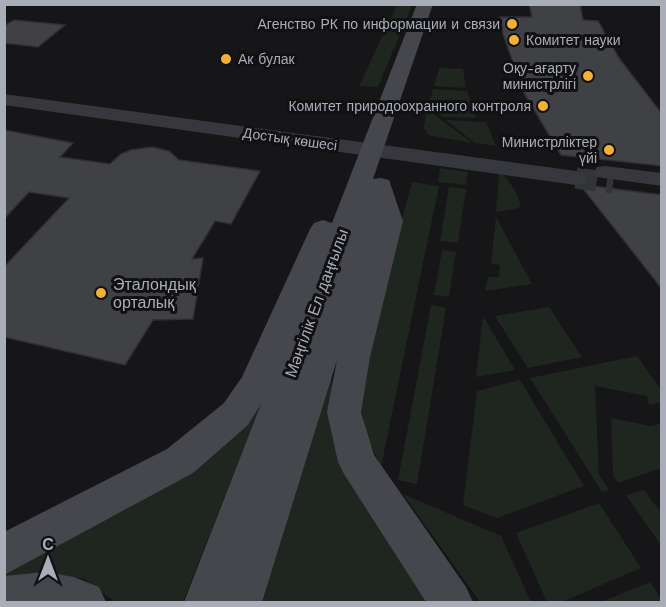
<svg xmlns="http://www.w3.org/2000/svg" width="666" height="607" font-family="'Work Sans',sans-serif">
<rect width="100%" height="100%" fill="#161618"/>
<path fill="#1e261f" d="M397 5H412L378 87 359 86Z
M439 68 463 69 466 88 434 86Z
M433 89 467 91 476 118 443 117 429 106Z
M427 109 472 143 428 135 424 128Z
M446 120 486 122 496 146 475 143Z
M440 168 468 172 466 185 438 182Z
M499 174H503L515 190 521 206 519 208 496 212Z
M412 182 439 186 381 467 367 436 359 397 371 335Z
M449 187 466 189 458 243 440 241Z
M496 217 532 284 485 291 488 277H499L500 265 491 264Z
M442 250 456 252 449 297 434 295Z
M431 305 446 308 417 484 398 480Z
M549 307 582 357 528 368 495 316Z
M483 316 515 370 476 377Z
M637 356 661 390V402L649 405 647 396 595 386 599 474 609 490 602 492 530 378Z
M331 378 347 468 433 602H260Z
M520 380 584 486 497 518 463 505 477 391Z
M265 394 183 602H115L84 579 59 575 5 580V572L131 507 182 473Z
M611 418 651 426 661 423V468L618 483 613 475Z
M644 490 661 513V545L626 495Z
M403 494 501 536 531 602H480Z
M599 503 641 568 562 602H547L516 533Z
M650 582 661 599V602H601Z"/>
<path fill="#404145" stroke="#303034" stroke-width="1.5" d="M529 4H580L583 20 598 21 619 58 662 114V166L561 155 524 93 503 34 500 17H532Z
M14 20 65 25 38 47 4 43V26Z
M4 130 73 143 60 157 110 164 121 154 131 150 152 147 169 151 179 160 260 171 231 224 215 221 192 259 203 258 193 319 153 320 125 365 4 337V267L69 198 29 192 4 219Z
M585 185 662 195V289L581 186Z"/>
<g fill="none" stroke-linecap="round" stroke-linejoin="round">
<path stroke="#333438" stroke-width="21" stroke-dasharray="21 10" stroke-linecap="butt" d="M576 178 613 183"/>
<path fill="#37383d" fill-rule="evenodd" d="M4 94 576 171 584 173 587 178 584 183 576 185 4 105Z
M605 166 662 173V186L597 177 594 172 597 167Z"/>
<path fill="#45474d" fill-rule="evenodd" d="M417 4H433L373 179 380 178 389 180 403 221 370 357 361 412 374 455 466 587 473 602H426L344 474 338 462 327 412 337 360 262 602H184L261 404 248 425 193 473 4 575V532L167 449 224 403 242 377 310 229 314 223 323 220 332 223Z
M45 572 74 577 99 587 106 602H4V576Z"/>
</g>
<g fill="#f2b134" stroke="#111113" stroke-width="2">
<circle cx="512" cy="24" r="6"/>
<circle cx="514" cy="40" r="6"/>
<circle cx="226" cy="59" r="6"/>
<circle cx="588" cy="76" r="6"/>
<circle cx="543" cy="106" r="6"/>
<circle cx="609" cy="150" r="6"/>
<circle cx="101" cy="293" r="6"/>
</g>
<g text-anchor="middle" stroke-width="6" stroke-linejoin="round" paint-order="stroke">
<g font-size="14" fill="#a8adb8" stroke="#111113" text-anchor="end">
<text x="500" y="29">Агенство РК по информации и связи</text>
<text x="526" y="45" text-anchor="start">Комитет науки</text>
<text x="238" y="64" text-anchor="start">Ак булак</text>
<text x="576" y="73">Оқу-ағарту<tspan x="576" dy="16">министрлігі</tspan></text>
<text x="531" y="111">Комитет природоохранного контроля</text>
<text x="597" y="147">Министрліктер<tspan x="597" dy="16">үйі</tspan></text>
</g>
<g font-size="14" fill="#a8adb8" stroke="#111113">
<text transform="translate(290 139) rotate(8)" y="5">Достық көшесі</text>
</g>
<g font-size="16" fill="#a8adb8" stroke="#111113" text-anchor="start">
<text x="113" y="290">Эталондық<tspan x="113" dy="18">орталық</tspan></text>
</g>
<g font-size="16" fill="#a8adb8" stroke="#111113">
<text transform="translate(316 303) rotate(-70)" y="6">Мәңгілік Ел даңғылы</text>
</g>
</g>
<rect width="666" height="607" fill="none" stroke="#a8adb8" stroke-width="12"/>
<g transform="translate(48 559)" stroke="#111113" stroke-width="4.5" paint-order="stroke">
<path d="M0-4.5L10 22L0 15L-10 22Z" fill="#a8adb8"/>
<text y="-9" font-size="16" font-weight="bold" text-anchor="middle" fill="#a8adb8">С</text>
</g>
</svg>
